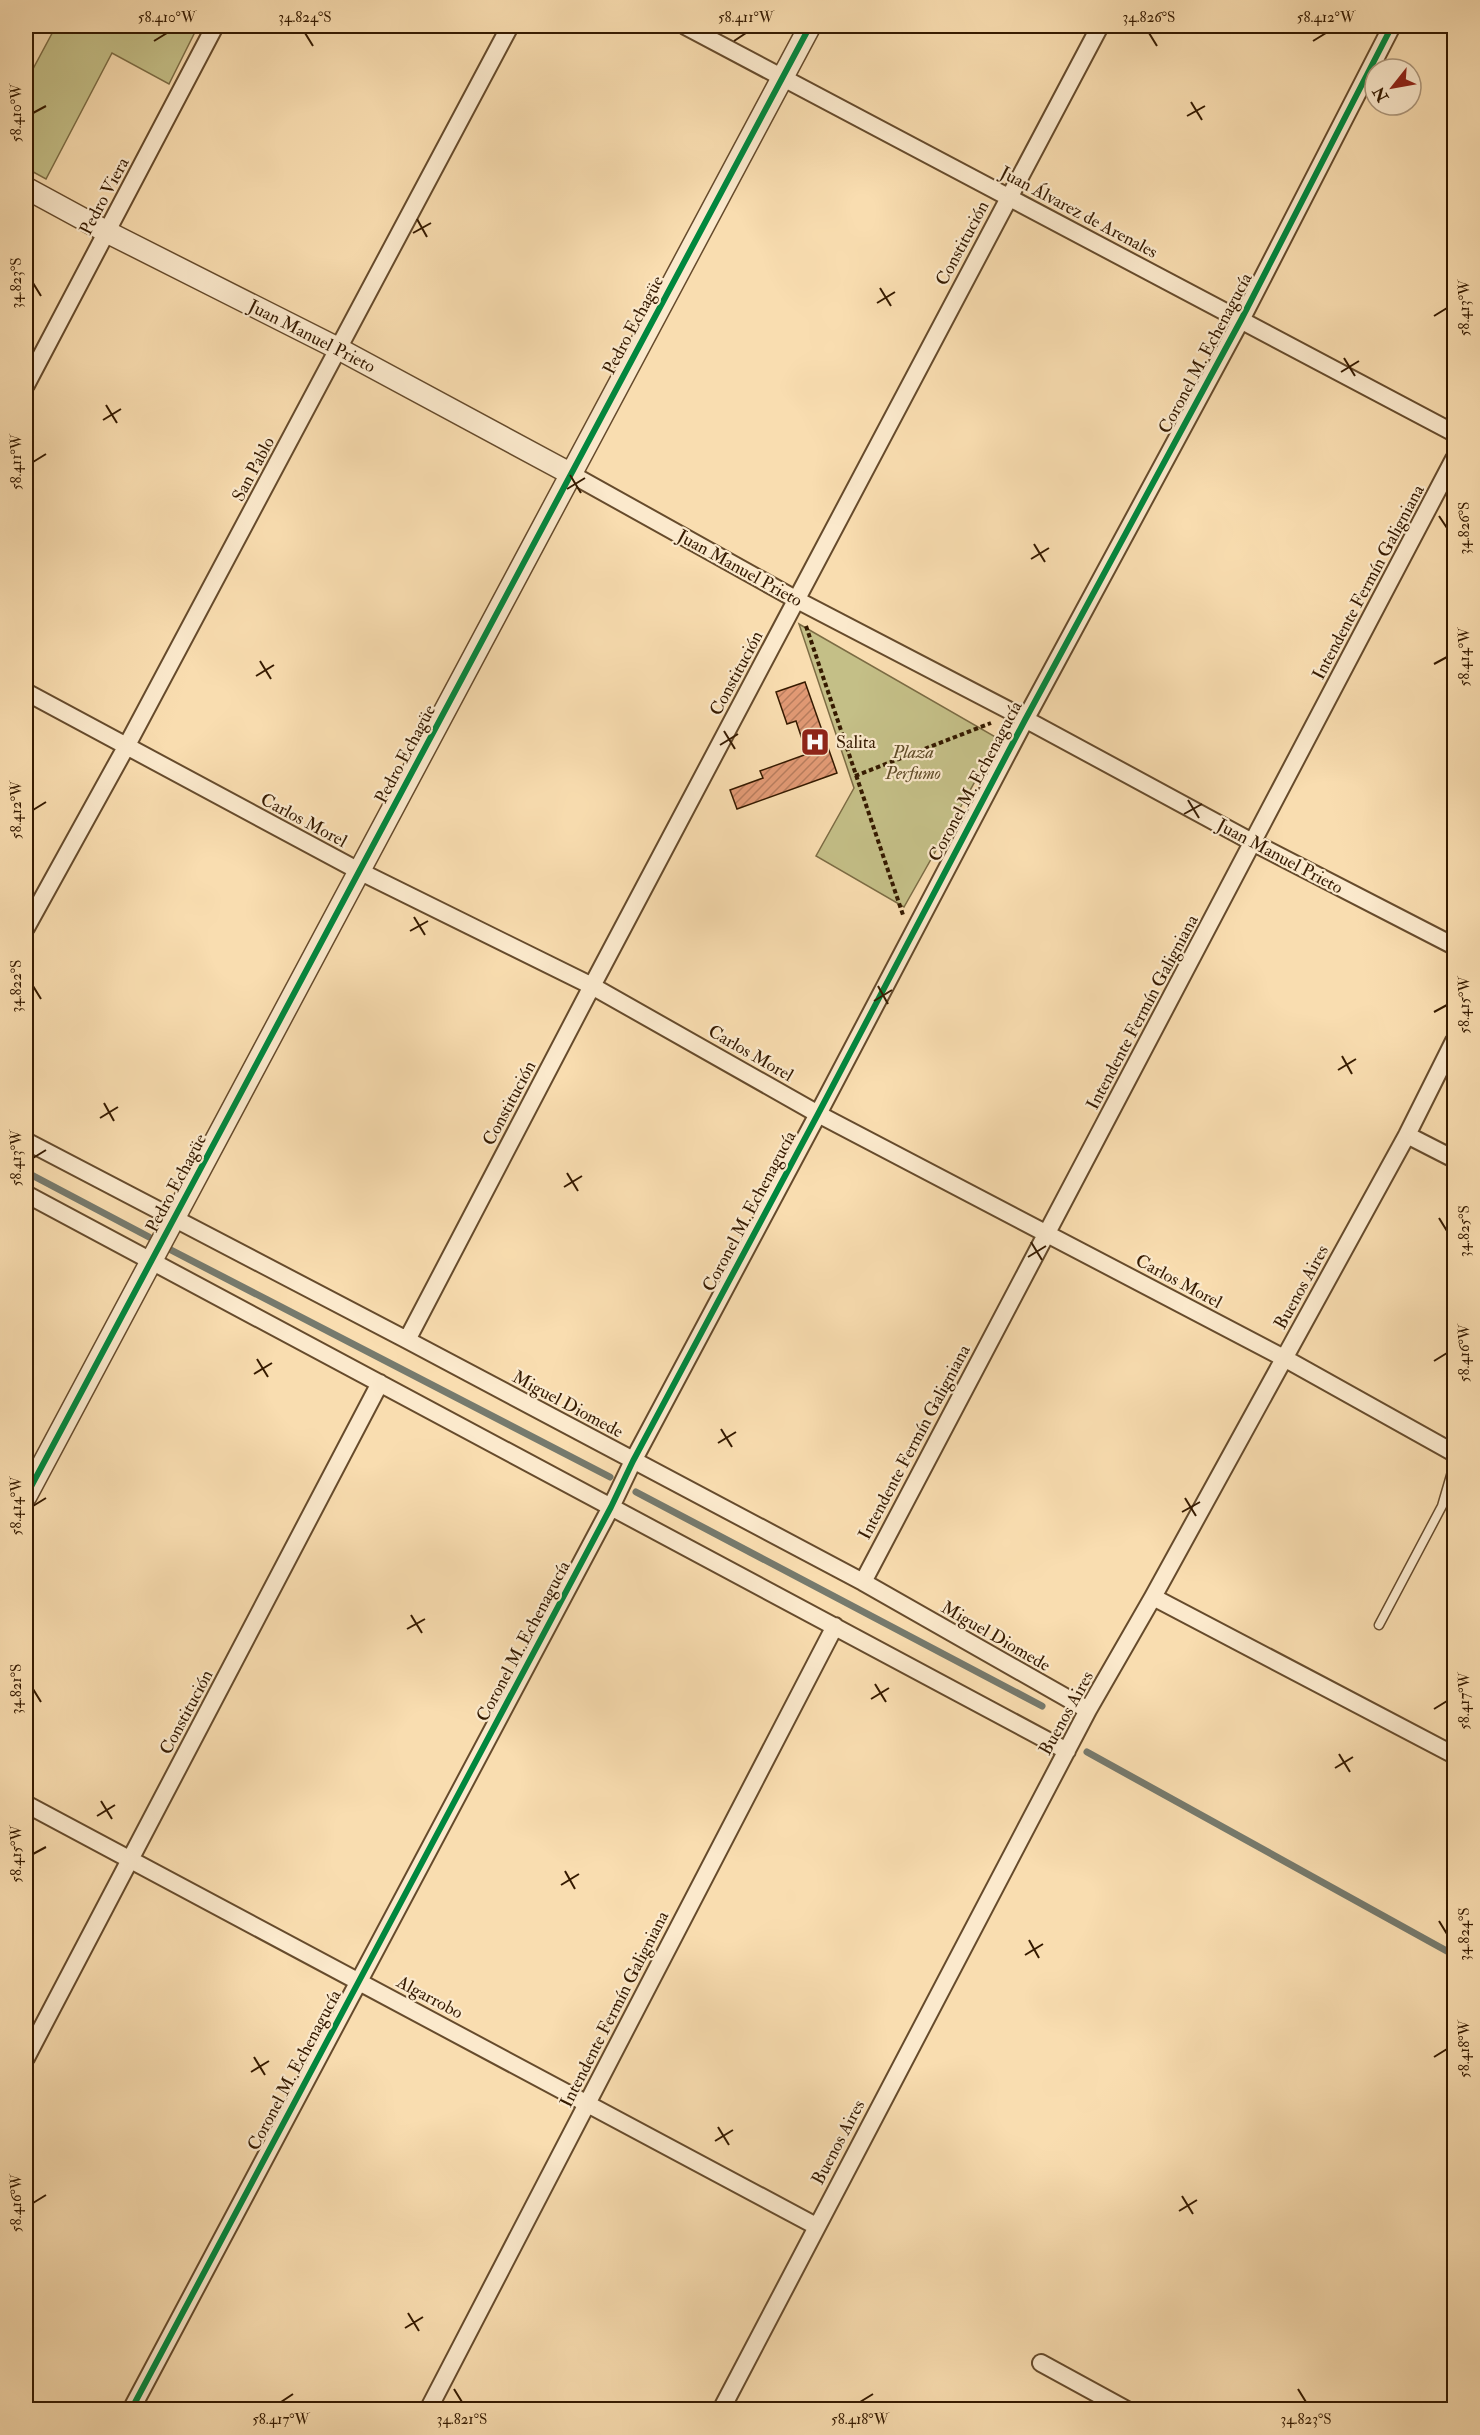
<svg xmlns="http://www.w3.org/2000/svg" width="1480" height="2435" font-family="'IM FELL Double Pica',serif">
<defs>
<pattern id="building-hatch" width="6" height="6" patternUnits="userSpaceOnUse" patternTransform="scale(1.5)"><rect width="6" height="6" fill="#e29a75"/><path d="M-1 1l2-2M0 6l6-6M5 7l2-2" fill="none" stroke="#b87d5e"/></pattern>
</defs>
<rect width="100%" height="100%" fill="#f9ddb0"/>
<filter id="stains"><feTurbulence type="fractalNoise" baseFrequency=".00333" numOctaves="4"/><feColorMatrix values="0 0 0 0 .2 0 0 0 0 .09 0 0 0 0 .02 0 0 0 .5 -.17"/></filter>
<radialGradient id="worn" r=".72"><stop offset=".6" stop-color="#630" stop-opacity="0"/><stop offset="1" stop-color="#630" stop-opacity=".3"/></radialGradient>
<path fill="#c4bf87" stroke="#7c6c44" stroke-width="1.5" d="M56 26H198L169 84 112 53 46 179 26 168V82Z
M799 624 999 739 904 907 816 856 854 788Z"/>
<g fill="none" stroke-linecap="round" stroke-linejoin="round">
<path stroke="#767a6d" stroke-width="7" d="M26 1172 149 1237
M171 1250 610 1477
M636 1492 1042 1706
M1087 1752 1454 1955"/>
</g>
<path fill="url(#building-hatch)" stroke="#351a00" stroke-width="1.5" d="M805 682 837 773 737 809 730 790 763 778 760 771 807 754 796 721 787 724 776 692Z"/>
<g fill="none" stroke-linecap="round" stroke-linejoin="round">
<g stroke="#664b2c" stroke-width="11">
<path id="service" d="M1379 1625 1442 1506 1454 1465"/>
</g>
<g stroke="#664b2c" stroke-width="20">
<path id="minor" d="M685 26 1454 433
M26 385 215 26
M571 474 797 600 1014 713 1254 843 1454 946
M26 692 359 871 592 986 818 1114 1284 1358 1454 1453
M26 928 126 747 510 26
M1407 1135 1454 1159
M26 1141 407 1340 863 1582 1088 1710
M26 1194 1067 1751
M407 1340 592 986 1100 26
M863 1582C1059 1207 1259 835 1454 459
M1153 1597 1454 1755
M26 1804 816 2226
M26 2058 380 1383
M1041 2363 1127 2410
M131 2410 611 1507 633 1461 818 1114 1025 720 1241 320 1392 26
M428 2410 835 1626
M721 2410 1088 1710 1153 1597 1407 1135 1454 1041"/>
</g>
<g stroke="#664b2c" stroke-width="24">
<path id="tertiary" d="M26 188 107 232 339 349 571 474
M26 1496 810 26"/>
</g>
<path stroke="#351a00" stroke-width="4" stroke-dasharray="4.5 3" stroke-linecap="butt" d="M806 626 903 915
M855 776 991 723"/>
<use href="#service" stroke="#fbe9cc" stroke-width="8"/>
<use href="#minor" stroke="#fbe9cc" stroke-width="16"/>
<use href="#tertiary" stroke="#fbe9cc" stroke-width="21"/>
<g stroke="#fbe9cc" stroke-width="10">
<path id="cycleway" d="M26 1496 810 26
M131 2410 611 1507 633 1461 818 1114 1025 720 1241 320 1392 26"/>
</g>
<use href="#cycleway" stroke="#00873e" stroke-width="6"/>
</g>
<path fill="none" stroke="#351a00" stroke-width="2" d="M305 33 313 46M1149 33 1157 46M154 41 167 33M734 41 746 33M1313 41 1326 33M1191 102 1202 120M33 113 46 106M1187 116 1205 106M417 219 427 237M413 233 431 223M33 283 41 296M880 288 891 306M877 303 895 292M1434 316 1447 308M1344 358 1355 376M1341 372 1359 361M106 405 117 423M103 420 121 409M33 462 46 454M570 475 581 493M567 489 585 478M1439 516 1447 528M1034 544 1045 562M1031 559 1049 548M260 661 271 679M1434 664 1447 657M256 676 274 665M724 731 735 749M720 745 738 734M1188 800 1199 818M33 810 46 802M1184 814 1202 804M414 917 425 935M410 931 428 921M33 986 41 999M878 986 888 1004M874 1001 892 990M1434 1012 1447 1005M1342 1056 1352 1074M1338 1070 1356 1059M104 1103 114 1121M100 1118 118 1107M33 1158 46 1150M567 1173 578 1191M564 1187 582 1176M1439 1218 1447 1231M1031 1242 1042 1260M1028 1257 1046 1246M257 1359 268 1377M1434 1361 1447 1353M254 1374 272 1363M721 1429 732 1447M718 1443 736 1432M1185 1498 1196 1516M33 1506 46 1498M1182 1512 1200 1502M411 1615 422 1633M407 1629 425 1619M875 1684 886 1702M33 1689 41 1702M871 1699 889 1688M1434 1709 1447 1701M1339 1754 1350 1772M1335 1768 1353 1757M101 1801 112 1819M97 1816 115 1805M33 1854 46 1847M565 1871 575 1889M561 1885 579 1874M1439 1921 1447 1934M1029 1940 1039 1958M1025 1955 1043 1944M254 2057 265 2075M1434 2057 1447 2049M251 2072 269 2061M718 2127 729 2145M715 2141 733 2130M1182 2196 1193 2214M33 2203 46 2195M1179 2211 1197 2200M408 2313 419 2331M405 2328 423 2317M454 2389 462 2402M1298 2389 1306 2402M281 2402 293 2394M860 2402 873 2394"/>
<defs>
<g id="hospital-square" transform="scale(1.5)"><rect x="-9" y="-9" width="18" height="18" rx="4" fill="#8f2418" stroke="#fbe9cc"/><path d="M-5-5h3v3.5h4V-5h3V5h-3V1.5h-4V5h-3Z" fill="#fff"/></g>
</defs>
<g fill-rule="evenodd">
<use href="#hospital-square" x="815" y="742"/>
</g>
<g text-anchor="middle" stroke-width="4.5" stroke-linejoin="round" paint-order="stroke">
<g font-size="18" fill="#351a00" stroke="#fbe9cc">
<text transform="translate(104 196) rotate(-62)" y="6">Pedro Viera</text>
<text transform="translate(1079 212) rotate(28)" y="6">Juan Álvarez de Arenales</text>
<text transform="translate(962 243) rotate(-62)" y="6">Constitución</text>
<text transform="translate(633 325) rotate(-62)" y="6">Pedro Echagüe</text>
<text transform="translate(312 336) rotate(27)" y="6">Juan Manuel Prieto</text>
<text transform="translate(1205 353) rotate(-62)" y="6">Coronel M. Echenagucía</text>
<text transform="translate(253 469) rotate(-62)" y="6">San Pablo</text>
<text transform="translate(740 568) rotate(29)" y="6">Juan Manuel Prieto</text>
<text transform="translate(1368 582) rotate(-62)" y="6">Intendente Fermín Galigniana</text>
<text transform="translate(736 673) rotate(-62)" y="6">Constitución</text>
<text transform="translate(405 754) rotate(-62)" y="6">Pedro Echagüe</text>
<text transform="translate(975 781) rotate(-62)" y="6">Coronel M. Echenagucía</text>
<text transform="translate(304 820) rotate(28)" y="6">Carlos Morel</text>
<text transform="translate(1280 856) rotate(28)" y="6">Juan Manuel Prieto</text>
<text transform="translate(1142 1012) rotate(-62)" y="6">Intendente Fermín Galigniana</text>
<text transform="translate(751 1053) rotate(30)" y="6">Carlos Morel</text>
<text transform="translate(509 1103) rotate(-62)" y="6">Constitución</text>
<text transform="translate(176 1183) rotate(-62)" y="6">Pedro Echagüe</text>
<text transform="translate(749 1211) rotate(-62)" y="6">Coronel M. Echenagucía</text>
<text transform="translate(1179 1281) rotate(28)" y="6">Carlos Morel</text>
<text transform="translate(1301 1287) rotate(-61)" y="6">Buenos Aires</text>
<text transform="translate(568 1404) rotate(28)" y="6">Miguel Diomede</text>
<text transform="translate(914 1442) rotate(-62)" y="6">Intendente Fermín Galigniana</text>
<text transform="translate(996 1636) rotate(30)" y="6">Miguel Diomede</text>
<text transform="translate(523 1641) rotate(-62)" y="6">Coronel M. Echenagucía</text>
<text transform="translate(186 1712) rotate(-62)" y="6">Constitución</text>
<text transform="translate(1066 1713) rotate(-61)" y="6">Buenos Aires</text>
<text transform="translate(430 1997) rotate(28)" y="6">Algarrobo</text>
<text transform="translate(614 2009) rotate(-63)" y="6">Intendente Fermín Galigniana</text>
<text transform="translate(294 2070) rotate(-62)" y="6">Coronel M. Echenagucía</text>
<text transform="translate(838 2142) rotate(-62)" y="6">Buenos Aires</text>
</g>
<g font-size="18" fill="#351a00" stroke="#fbe9cc" text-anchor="start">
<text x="836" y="748">Salita</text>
</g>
<g font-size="18" font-style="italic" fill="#604c28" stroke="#fbe9cc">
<text x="913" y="758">Plaza<tspan x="913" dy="21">Perfumo</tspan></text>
</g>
</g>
<rect width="1480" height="2435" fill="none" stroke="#f9ddb0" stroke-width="66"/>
<g transform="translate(1393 87) rotate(239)"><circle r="28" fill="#fbe9cc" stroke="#ac967a" stroke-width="1.5"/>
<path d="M0-4.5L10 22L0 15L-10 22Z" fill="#8f2418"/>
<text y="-9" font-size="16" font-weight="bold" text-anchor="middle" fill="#351a00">N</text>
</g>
<rect x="33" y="33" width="1414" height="2369" fill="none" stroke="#351a00" stroke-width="2"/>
<g font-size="15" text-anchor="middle" fill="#351a00">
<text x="167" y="22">58.410°W</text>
<text x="305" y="22">34.824°S</text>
<text x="746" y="22">58.411°W</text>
<text x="1149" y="22">34.826°S</text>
<text x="1326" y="22">58.412°W</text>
<text transform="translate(16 113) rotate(-90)" y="5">58.410°W</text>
<text transform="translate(16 283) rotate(-90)" y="5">34.823°S</text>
<text transform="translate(1464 308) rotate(-90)" y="5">58.413°W</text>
<text transform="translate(16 462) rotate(-90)" y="5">58.411°W</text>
<text transform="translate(1464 528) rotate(-90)" y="5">34.826°S</text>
<text transform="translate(1464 657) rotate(-90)" y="5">58.414°W</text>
<text transform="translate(16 810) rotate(-90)" y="5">58.412°W</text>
<text transform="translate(16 986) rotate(-90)" y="5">34.822°S</text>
<text transform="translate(1464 1005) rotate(-90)" y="5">58.415°W</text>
<text transform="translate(16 1158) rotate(-90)" y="5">58.413°W</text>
<text transform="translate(1464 1231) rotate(-90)" y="5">34.825°S</text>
<text transform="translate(1464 1353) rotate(-90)" y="5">58.416°W</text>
<text transform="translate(16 1506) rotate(-90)" y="5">58.414°W</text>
<text transform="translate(16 1689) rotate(-90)" y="5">34.821°S</text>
<text transform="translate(1464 1701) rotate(-90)" y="5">58.417°W</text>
<text transform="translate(16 1854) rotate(-90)" y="5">58.415°W</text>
<text transform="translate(1464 1934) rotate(-90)" y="5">34.824°S</text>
<text transform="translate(1464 2049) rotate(-90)" y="5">58.418°W</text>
<text transform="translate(16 2203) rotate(-90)" y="5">58.416°W</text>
<text x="281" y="2424">58.417°W</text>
<text x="462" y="2424">34.821°S</text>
<text x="860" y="2424">58.418°W</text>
<text x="1306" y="2424">34.823°S</text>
</g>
<rect width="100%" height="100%" filter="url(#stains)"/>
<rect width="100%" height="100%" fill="url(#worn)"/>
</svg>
